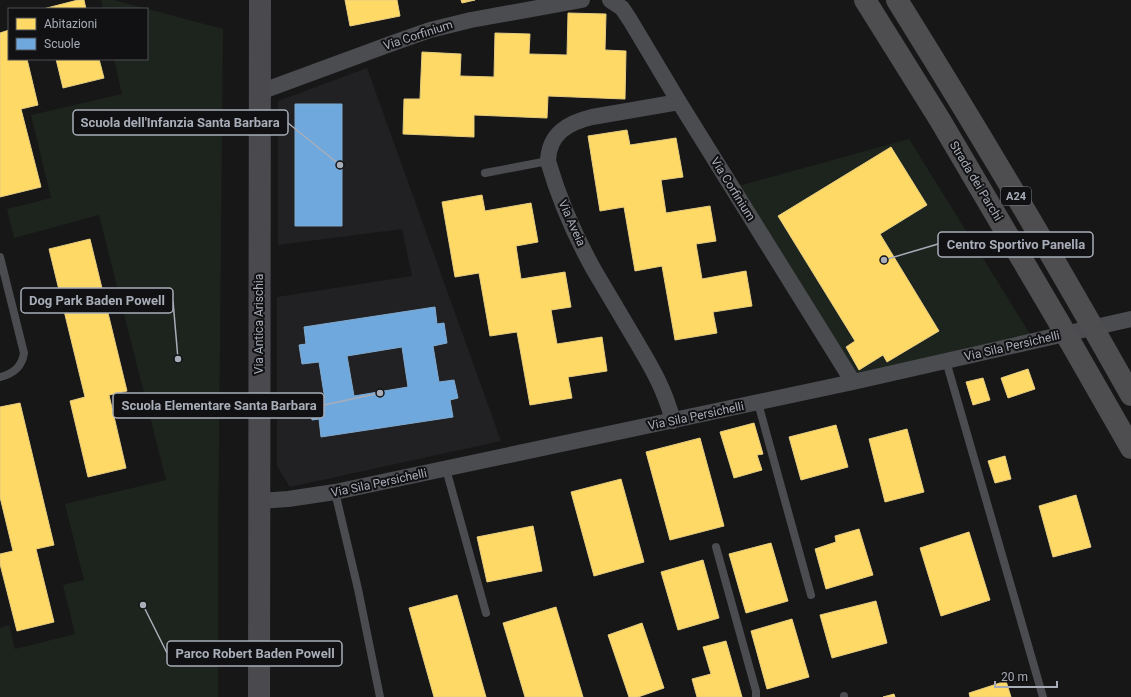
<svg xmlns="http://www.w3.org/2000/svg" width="1131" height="697" font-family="Roboto,sans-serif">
<rect width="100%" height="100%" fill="#171717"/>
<path fill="#212123" d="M367 68 501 441 290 487 277 466V297L412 276 402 229 278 245V101Z"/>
<path fill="#1d241e" d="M101 0H114L223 29 218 545V697H0V628L9 625 15 649 75 634 63 585 84 580 65 504 166 480 99 215 14 238 7 209 51 198 31 115 122 94 114 59H147V9H103Z
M909 139 1030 334 854 374 738 186Z"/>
<path fill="#ffd966" stroke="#e5cc7f" d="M78 0H84L86 9H43Z
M345 0H397L400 16 350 26Z
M461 0H475L462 3Z
M568 13 606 14 605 50 626 51 625 99 548 96 547 118 474 115V137L403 134 404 99H420L422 52 461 54 460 76 494 77 495 33 530 34 529 54 567 55Z
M9 30V59H27L38 105 21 109 41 187 0 197V33Z
M56 59H99L104 78 63 88Z
M627 130 630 145 676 138 683 177 661 180 666 213 710 206 716 241 696 244 702 279 746 271 752 306 713 312 717 333 675 340 662 266 635 271 624 207 600 211 588 136Z
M891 147 927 205 880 234 939 331 887 362 883 355 859 370 846 347 855 341 778 216Z
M482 195 485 211 531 203 538 242 516 246 521 279 565 272 571 307 551 310 557 344 602 337 607 371 568 377 572 398 530 405 517 332 490 336 479 273 455 277 442 202Z
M90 239 127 391 109 395 126 468 88 477 70 401 85 397 49 249Z
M1028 369 1035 389 1008 398 1001 378Z
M983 378 990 400 973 405 966 382Z
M20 403 54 545 36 549 54 622 17 631 0 564V554L13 551 0 497V407Z
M754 423 763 454 757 455 762 470 734 478 720 432Z
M836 425 848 467 801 480 789 437Z
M907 429 924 492 885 502 869 439Z
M700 438 724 526 670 540 646 452Z
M1005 456 1011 479 995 483 988 461Z
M621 479 644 562 594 576 571 492Z
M1076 495 1091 547 1053 557 1039 506Z
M533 526 542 571 487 582 477 537Z
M859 529 873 575 826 589 815 549 836 542 835 536Z
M969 532 990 600 941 616 920 548Z
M771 543 788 601 746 613 729 554Z
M703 560 719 618 678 630 661 572Z
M457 595 486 697H434L409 608Z
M876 601 887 643 832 658 820 615Z
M556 607 583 697H525L503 623Z
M792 619 809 677 767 689 751 631Z
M642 623 664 688 638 697H629L608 635Z
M726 641 742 697H697L692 679 711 674 703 647Z
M1006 681 1011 697H970L969 693Z
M894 694 895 697H883Z"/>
<path fill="#6fa8dc" stroke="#80aad1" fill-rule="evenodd" d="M295 104H342V226H295Z
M435 307 437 324 444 323 447 343 433 346 439 382 454 380 458 398 450 400 453 417 321 437 319 419 312 420 309 402 325 400 319 362 302 364 299 345 306 344 304 327ZM402 347 408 387 354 396 347 356Z"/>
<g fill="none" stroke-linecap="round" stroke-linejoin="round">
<path stroke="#4b4c50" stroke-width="8" d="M485 173 548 161
M946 361 1043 697
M0 377C13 374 22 367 24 353L0 257
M758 403 811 595
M446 469 486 613
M335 492 358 589 380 697
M716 547 756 691V697
M844 696V697"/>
<path stroke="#4b4c50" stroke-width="16" d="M610 0 622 8 630 20 679 102 853 382
M260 92 393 43 430 30 471 20 582 0
M673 421C665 390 652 368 636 341 622 317 608 294 594 270 575 236 559 199 548 161 549 134 567 123 592 117L679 102
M259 501 288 499 335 492 853 382 1131 319"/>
<path stroke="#4a4a4e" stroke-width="22" d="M259 697 260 0"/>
<path stroke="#4e4e51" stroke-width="22" d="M865 0 940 120 1060 324 1131 448
M897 0C978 130 1056 261 1131 395"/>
</g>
<g text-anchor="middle" stroke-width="4" stroke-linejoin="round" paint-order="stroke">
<rect fill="#111113" stroke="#7b7e86" stroke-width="1" x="1001" y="187" width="30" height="18" rx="3"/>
<g font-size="11" font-weight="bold" fill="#a8adb8">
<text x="1016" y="200">A24</text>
</g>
<g font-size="12" fill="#a8adb8" stroke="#111113">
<text transform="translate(418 35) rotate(-18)" y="4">Via Corfinium</text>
<text transform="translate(976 181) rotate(59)" y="4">Strada dei Parchi</text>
<text transform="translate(733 189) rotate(58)" y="4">Via Corfinium</text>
<text transform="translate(572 223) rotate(66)" y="4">Via Aveia</text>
<text transform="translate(259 324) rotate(-90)" y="4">Via Antica Arischia</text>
<text transform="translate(1012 346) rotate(-13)" y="4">Via Sila Persichelli</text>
<text transform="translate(696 416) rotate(-12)" y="4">Via Sila Persichelli</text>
<text transform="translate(379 483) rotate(-12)" y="4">Via Sila Persichelli</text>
</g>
</g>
<path fill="none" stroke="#a8adb8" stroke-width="1.5" d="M340 165L288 123M884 260L938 244M178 359L173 301M380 393L324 405M143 605L167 653"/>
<g fill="#a8adb8" stroke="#111113" stroke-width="1.5">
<circle cx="340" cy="165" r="4"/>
<circle cx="884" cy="260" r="4"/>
<circle cx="178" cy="359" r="4"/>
<circle cx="380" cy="393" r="4"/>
<circle cx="143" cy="605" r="4"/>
</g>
<g fill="#111113" stroke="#a8adb8" stroke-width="1.5">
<rect x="73" y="110" width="215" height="25" rx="4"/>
<rect x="938" y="232" width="155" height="25" rx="4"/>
<rect x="21" y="288" width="152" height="25" rx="4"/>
<rect x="113" y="393" width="211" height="25" rx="4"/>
<rect x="167" y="641" width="175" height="25" rx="4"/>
</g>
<g font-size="13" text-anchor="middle" font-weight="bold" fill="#a8adb8">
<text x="180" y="127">Scuola dell'Infanzia Santa Barbara</text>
<text x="1016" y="249">Centro Sportivo Panella</text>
<text x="97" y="305">Dog Park Baden Powell</text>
<text x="219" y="410">Scuola Elementare Santa Barbara</text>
<text x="255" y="658">Parco Robert Baden Powell</text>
</g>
<rect x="8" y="8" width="140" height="52" fill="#111113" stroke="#4d4f55"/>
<rect x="16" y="18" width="20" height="12" fill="#ffd966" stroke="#4d4f55"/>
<text x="44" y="28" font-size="12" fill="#a8adb8">Abitazioni</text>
<rect x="16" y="38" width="20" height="12" fill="#6fa8dc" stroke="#4d4f55"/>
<text x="44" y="48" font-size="12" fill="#a8adb8">Scuole</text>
<path d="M995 681v6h62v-6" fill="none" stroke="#a8adb8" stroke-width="2"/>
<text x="1001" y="681" font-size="12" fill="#a8adb8" stroke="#111113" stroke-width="3" paint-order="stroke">20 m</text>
</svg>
